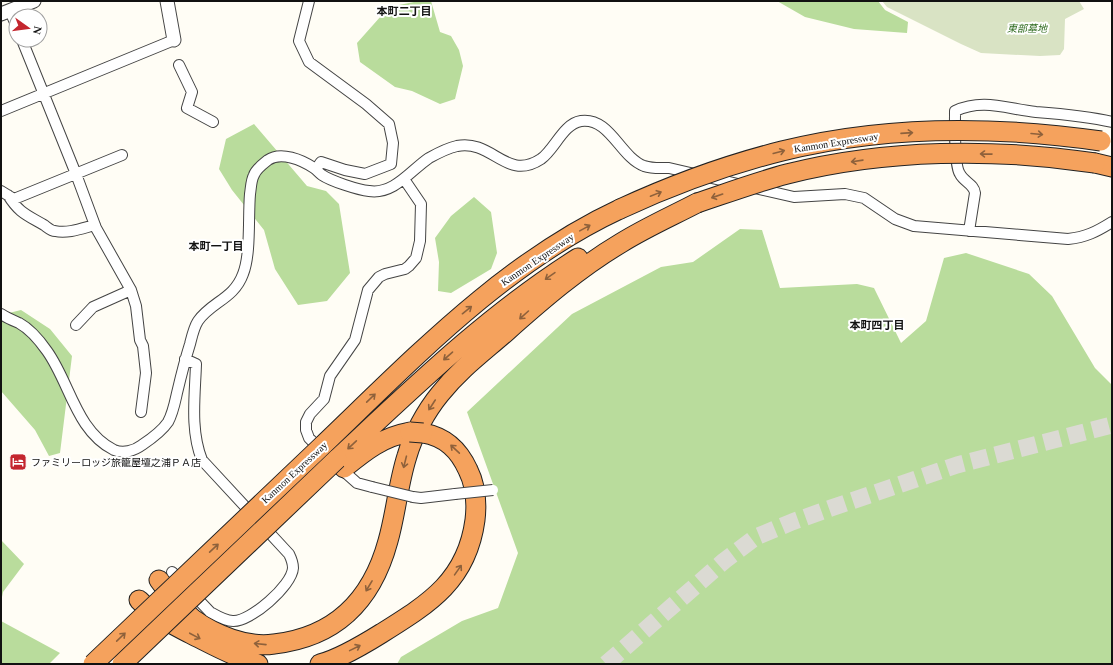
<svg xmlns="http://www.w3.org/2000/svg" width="1113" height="665" font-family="'Times New Roman','Noto Sans JP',serif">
<rect width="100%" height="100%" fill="#fffdf5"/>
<path fill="#b9dc9c" d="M419 1H431L440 32 451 36 459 50 463 66 455 99 440 104 412 91 395 87 360 62 357 43 389 7Z
M777 1H878L885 10 908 22 907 33 854 29 805 17Z
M254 124 307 186 326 191 339 204 350 273 327 301 298 305 275 269 264 230 232 190 219 169 226 139Z
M474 197 491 212 497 253 491 269 451 293 438 291 439 262 435 238 451 216Z
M740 229 762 230 780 288 857 284 874 288 901 343 926 321 944 258 966 253 1029 274 1052 296 1095 368 1112 385V664H397L401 657 462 621 498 608 518 553 467 412 572 314 661 267 693 262Z
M21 310 50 329 72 356 60 453 49 456 35 430 1 391V315Z
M1 540 24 564 3 592 1 602Z
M1 621 60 653 49 664H1Z"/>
<path fill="#d9e3c4" d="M882 1H1079L1084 9 1065 19 1064 49 1060 55 1040 56 981 53 961 44 887 7Z"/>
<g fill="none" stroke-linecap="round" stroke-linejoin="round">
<path stroke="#dbdad3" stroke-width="17" stroke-dasharray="17 8" stroke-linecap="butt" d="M606 664 724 561 756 537 792 522 831 508 957 465 1112 425"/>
<g stroke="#444" stroke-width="12">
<path id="minor" d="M309 1 299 41 309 62 366 104 389 124 393 143 391 164 365 174 345 170 321 162 316 169
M10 11 16 25
M22 40 76 174 96 228 131 290 136 306 140 340 143 346 146 373 141 412
M179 65 192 92 187 108 213 122
M1 111 174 40
M1 191 14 199 122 155
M8 195C19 213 27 215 44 225 47 227 51 231 55 231 68 234 83 228 95 225
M969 231 975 193C974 184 964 182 960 174 954 166 955 123 955 111 983 98 1007 109 1036 112 1062 114 1087 116 1112 122
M1 314C7 318 12 320 19 323 30 329 40 341 47 351 70 383 76 431 114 450 123 454 134 451 142 445 151 439 162 431 168 422 173 413 175 402 177 393 181 376 185 360 190 344 192 336 194 327 198 321 211 302 234 299 243 274 251 254 248 217 250 194 251 188 251 180 254 175 256 169 263 164 268 160 281 151 302 160 314 168 317 170 319 173 322 175 331 181 358 190 369 191 394 195 411 170 429 158 438 153 448 148 457 146 493 139 506 182 541 159 555 149 563 124 581 121 610 117 620 157 644 166 653 169 660 168 669 168L794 197 845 194 864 198 895 219 914 226 1068 239C1086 237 1096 232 1112 222
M76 325 93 307 131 290
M321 450 309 438 306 430V422L310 414 324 399 330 376 355 340 368 290 379 277 385 274 405 269 409 266 416 258 420 241 421 204 404 179
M339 467 357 483 372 487
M413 497 421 498 455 494
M172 572 210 612C217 616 225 621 233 621 250 622 292 586 293 568 293 563 291 558 289 554L202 460C190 430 195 396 196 364L185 359"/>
</g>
<g stroke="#444" stroke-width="15">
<path id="tertiary" d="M167 1 174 40
M1 14 34 1"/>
</g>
<g stroke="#222" stroke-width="21">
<path id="motorway" d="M1095 163 1112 167
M323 445C414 358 504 263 620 209
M337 459C414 387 489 314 578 258
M344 468C365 451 382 437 410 432
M159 580C169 594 180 608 193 619 215 635 247 648 274 644 336 637 372 600 388 541 396 513 398 484 407 456 413 435 426 411 440 394 460 369 482 353 506 332 542 300 579 268 621 243 645 228 672 216 697 203
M139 600C154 616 172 624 191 634 213 645 234 657 258 664
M320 664C339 659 366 643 382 633 430 603 467 580 475 520 477 503 476 486 468 470 459 450 446 437 423 433"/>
</g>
<use href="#minor" stroke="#fff" stroke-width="10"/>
<use href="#tertiary" stroke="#fff" stroke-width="13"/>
<use href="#motorway" stroke="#f5a25d" stroke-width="19"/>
<g stroke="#444" stroke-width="12" stroke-linecap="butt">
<path id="minor-bridge" d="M372 487 413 497
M455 494 493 490"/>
</g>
<g stroke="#222" stroke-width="21" stroke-linecap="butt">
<path id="motorway-bridge" d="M697 203C727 193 757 182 787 174 886 149 995 148 1095 163
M620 209C672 185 726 165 782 151 886 125 996 126 1101 141
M410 432 423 433
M93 664 323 445
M122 664 337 459"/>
</g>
<use href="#minor-bridge" stroke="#fff" stroke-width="10"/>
<use href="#motorway-bridge" stroke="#f5a25d" stroke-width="19"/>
</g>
<defs><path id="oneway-shaft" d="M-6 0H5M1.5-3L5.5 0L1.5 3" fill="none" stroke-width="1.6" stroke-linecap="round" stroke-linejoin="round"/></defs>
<g stroke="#8e613b">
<use href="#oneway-shaft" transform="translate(907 133) rotate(-4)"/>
<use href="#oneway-shaft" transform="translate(1037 134) rotate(5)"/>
<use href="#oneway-shaft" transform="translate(779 152) rotate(-15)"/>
<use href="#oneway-shaft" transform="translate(986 154) rotate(-179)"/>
<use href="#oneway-shaft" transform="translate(857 161) rotate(172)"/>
<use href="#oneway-shaft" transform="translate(656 194) rotate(-22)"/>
<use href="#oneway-shaft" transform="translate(717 196) rotate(161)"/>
<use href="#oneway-shaft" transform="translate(585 228) rotate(-29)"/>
<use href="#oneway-shaft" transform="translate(550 276) rotate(145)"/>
<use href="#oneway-shaft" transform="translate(467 310) rotate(-39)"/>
<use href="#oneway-shaft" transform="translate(524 315) rotate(138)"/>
<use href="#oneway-shaft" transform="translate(448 356) rotate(139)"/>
<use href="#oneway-shaft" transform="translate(371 398) rotate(-44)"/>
<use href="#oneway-shaft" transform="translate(432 405) rotate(123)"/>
<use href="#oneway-shaft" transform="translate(352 445) rotate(137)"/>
<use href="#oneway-shaft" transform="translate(455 449) rotate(-137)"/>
<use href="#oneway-shaft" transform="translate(405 462) rotate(104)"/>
<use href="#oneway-shaft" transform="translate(214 548) rotate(-43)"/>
<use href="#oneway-shaft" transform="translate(458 570) rotate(-55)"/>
<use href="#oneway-shaft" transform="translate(369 586) rotate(121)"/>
<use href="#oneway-shaft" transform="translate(195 636) rotate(28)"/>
<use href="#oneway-shaft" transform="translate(121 637) rotate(-44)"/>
<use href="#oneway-shaft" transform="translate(260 644) rotate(-174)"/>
<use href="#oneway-shaft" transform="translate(355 648) rotate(-26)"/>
</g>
<defs>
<g id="hotel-square" transform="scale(0.9)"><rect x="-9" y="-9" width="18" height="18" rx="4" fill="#c4262e" stroke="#fff"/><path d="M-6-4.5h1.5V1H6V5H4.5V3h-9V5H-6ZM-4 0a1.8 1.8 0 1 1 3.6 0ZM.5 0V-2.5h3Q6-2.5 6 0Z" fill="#fff"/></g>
</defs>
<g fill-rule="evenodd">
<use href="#hotel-square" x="18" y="462"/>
</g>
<g text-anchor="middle" stroke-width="4" stroke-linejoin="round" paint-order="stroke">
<g font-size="10" font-style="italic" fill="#2f6b1f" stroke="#fff">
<text x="1027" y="32">東部墓地</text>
</g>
<g font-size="10" fill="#111" stroke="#fff">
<text transform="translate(836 142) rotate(-9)" y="4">Kanmon Expressway</text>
<text transform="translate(537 259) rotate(-34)" y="4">Kanmon Expressway</text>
<text transform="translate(294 472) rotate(-43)" y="4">Kanmon Expressway</text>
</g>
<g font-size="10" fill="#111" stroke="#fff" text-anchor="start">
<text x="31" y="466">ファミリーロッジ旅籠屋壇之浦ＰＡ店</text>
</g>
<g font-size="11" font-weight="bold" fill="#111" stroke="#fff">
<text x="404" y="15">本町二丁目</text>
<text x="216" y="250">本町一丁目</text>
<text x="877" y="329">本町四丁目</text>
</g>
</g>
<rect width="1113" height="665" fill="none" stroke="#111111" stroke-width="4"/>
<g transform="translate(28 28) rotate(104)"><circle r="19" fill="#ffffff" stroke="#a0a0a0"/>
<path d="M0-3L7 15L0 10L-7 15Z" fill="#c4262e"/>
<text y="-6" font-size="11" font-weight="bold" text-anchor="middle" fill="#111111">N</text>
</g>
</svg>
